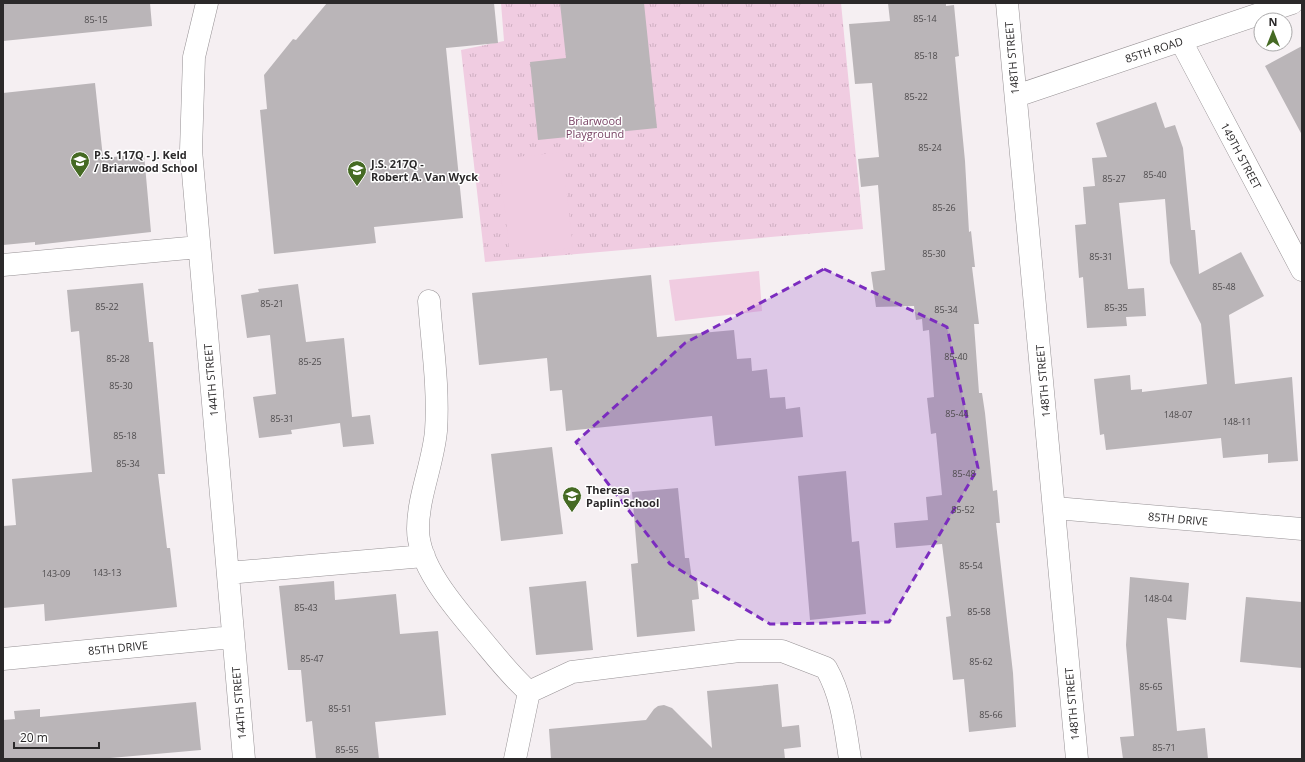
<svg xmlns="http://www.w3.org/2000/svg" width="1305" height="762" font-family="'Open Sans',sans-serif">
<defs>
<pattern id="park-tufts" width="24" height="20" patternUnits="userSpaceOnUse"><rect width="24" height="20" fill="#f0cce1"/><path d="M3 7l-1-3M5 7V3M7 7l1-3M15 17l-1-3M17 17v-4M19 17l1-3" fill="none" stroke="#ceafc1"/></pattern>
</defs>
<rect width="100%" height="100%" fill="#f5eff2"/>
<path fill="url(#park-tufts)" d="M501 3H841L863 229 485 262 461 50 504 41Z"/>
<path fill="#f0cce1" d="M562 152 573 248 510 255 499 159Z
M759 271 762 311 675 321 669 280Z"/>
<path fill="#bab5b8" d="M3 3H150L152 26 3 41Z
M327 3H494L498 43 446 48 463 218 374 227 376 243 274 254 260 110 267 109 264 75 293 39 296 40Z
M560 3H644L657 128 538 140 530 62 566 58Z
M888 3H946V6L954 5 959 56 955 57 965 161 969 232 971 231 975 267H972L979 324H974L979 393H982L985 413 993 491 997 490 1000 523H996L1013 673 1016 727 969 732 964 679 953 680 946 617 951 616 942 544 896 548 894 523 928 520 926 497 942 495 936 433 931 434 927 398 934 397 929 330 923 331 922 319 916 320 914 306 876 307 871 272 885 270 878 185 861 187 858 159 879 157 872 83 855 84 849 24 890 21Z
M1302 46V135L1265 66Z
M95 83 103 158 144 154 151 232 35 245V242L3 245V93Z
M1156 102 1165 128 1175 125 1183 148 1191 230H1195L1199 274 1241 252 1264 296 1229 315 1235 384 1292 377 1298 461 1268 463V454L1223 458 1221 438 1106 450 1104 434 1100 435 1094 379 1130 375 1131 390 1142 389V392L1207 384 1201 324 1170 263 1165 199 1119 203 1128 289 1144 288 1146 316 1126 317 1127 326 1087 328 1083 277 1079 278 1075 225 1086 224 1083 187 1095 186 1092 158 1107 157 1096 123Z
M651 275 657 337 734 330 737 359 751 358 752 371 767 369 770 398 785 397 786 409 800 407 803 437 715 446 712 416 566 431 562 390 550 391 547 358 479 365 472 293Z
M143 283 149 342H153L165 474H158L167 548H170L177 607 45 621 44 604 3 608V526L16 525 12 479 92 472 79 331 71 332 67 290Z
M298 284 306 342 344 338 352 417 370 415 374 444 343 447 340 423 291 430 292 434 259 438 253 397 276 394 270 335 247 338 241 295 259 292 258 289Z
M552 447 563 534 501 541 491 454Z
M846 471 852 542 859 541 866 614 810 620 798 476Z
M678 488 685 558H689L692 579 697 578 699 599 692 600 695 631 637 637 631 564 638 563 632 492Z
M1130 577 1189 583 1186 620 1167 618 1177 731 1205 728 1208 759H1123L1120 737 1134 736 1126 645Z
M334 581 335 600 396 594 400 634 438 631 446 715 375 722 379 759H316L312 721 306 722 301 670H288L279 586Z
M586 581 593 650 536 655 529 587Z
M1246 597 1302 602V668L1240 662Z
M778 684 782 727 799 725 801 747 784 749 785 759H551L549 729 646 720 654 709 658 706 664 705 672 708 712 748 707 691Z
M196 702 201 750 99 759H3V720L15 719 14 711 40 709V717Z"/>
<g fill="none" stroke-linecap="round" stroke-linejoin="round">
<g stroke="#979295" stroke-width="23">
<path id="minor" d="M207 3 194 57 191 150 244 759
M1007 3 1077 759
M1181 41 1302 270
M1016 96 1292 3
M3 265 199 247
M429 301C432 343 439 388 436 431 433 464 418 496 418 529 418 568 459 612 482 640 497 658 511 676 529 692L515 759
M1055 508 1302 529
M228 573 424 556
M3 659 233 637
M529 692 572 672 739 651H782L826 668C842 696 845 727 850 759"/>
</g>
<use href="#minor" stroke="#fff" stroke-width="22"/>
</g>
<path fill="#7b2cbf" fill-opacity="0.2" stroke="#7b2cbf" stroke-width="3" stroke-dasharray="8 5" stroke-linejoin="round" d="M824 269 947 327 978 468 889 622 770 624 670 564 576 442 685 343Z"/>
<defs>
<g id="school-pin" transform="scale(1)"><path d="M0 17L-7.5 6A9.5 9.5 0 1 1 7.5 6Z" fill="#456a23" stroke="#fff"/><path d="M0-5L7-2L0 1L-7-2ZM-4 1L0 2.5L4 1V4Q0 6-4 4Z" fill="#fff"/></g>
</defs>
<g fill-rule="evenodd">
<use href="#school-pin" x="80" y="161"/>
<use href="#school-pin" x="357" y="170"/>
<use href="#school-pin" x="572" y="496"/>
</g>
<g text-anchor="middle" stroke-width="3" stroke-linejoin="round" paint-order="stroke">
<g font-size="9" fill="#4f4c4e">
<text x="925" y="22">85-14</text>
<text x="96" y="23">85-15</text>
<text x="926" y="59">85-18</text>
<text x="916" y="100">85-22</text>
<text x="930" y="151">85-24</text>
<text x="1155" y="178">85-40</text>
<text x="1114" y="182">85-27</text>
<text x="944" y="211">85-26</text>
<text x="934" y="257">85-30</text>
<text x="1101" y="260">85-31</text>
<text x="1224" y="290">85-48</text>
<text x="272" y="307">85-21</text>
<text x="107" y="310">85-22</text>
<text x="1116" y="311">85-35</text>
<text x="946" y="313">85-34</text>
<text x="956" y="360">85-40</text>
<text x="118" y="362">85-28</text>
<text x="310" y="365">85-25</text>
<text x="121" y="389">85-30</text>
<text x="957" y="417">85-44</text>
<text x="1178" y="418">148-07</text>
<text x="282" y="422">85-31</text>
<text x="1237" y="425">148-11</text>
<text x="125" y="439">85-18</text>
<text x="128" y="467">85-34</text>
<text x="964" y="477">85-48</text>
<text x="963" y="513">85-52</text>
<text x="971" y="569">85-54</text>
<text x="107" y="576">143-13</text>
<text x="56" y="577">143-09</text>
<text x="1158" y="602">148-04</text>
<text x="306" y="611">85-43</text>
<text x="979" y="615">85-58</text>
<text x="312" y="662">85-47</text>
<text x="981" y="665">85-62</text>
<text x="1151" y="690">85-65</text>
<text x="340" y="712">85-51</text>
<text x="991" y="718">85-66</text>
<text x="1164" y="751">85-71</text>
<text x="347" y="753">85-55</text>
</g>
<g font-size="11" fill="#2b292a" stroke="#fff">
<text transform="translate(1154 50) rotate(-18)" y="4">85TH ROAD</text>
<text transform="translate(1012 58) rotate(-95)" y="4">148TH STREET</text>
<text transform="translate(1241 156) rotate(62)" y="4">149TH STREET</text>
<text transform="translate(211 380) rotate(-95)" y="4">144TH STREET</text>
<text transform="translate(1043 381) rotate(-95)" y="4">148TH STREET</text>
<text transform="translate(1178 519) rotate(5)" y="4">85TH DRIVE</text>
<text transform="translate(118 648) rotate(-6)" y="4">85TH DRIVE</text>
<text transform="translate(239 703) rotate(-95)" y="4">144TH STREET</text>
<text transform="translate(1072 704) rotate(-95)" y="4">148TH STREET</text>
</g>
<g font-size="11" fill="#784364" stroke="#fff">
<text x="595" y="125">Briarwood<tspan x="595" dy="13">Playground</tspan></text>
</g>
<g font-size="11" font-weight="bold" fill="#2b292a" stroke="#fff" text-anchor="start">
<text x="94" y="159">P.S. 117Q - J. Keld<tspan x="94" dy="13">/ Briarwood School</tspan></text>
<text x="371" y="168">J.S. 217Q -<tspan x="371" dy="13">Robert A. Van Wyck</tspan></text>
<text x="586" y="494">Theresa<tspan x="586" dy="13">Paplin School</tspan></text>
</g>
</g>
<rect width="1305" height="762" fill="none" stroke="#2b292a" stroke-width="8"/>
<g transform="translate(1273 32)"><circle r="19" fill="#ffffff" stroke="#aaa9aa"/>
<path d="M0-3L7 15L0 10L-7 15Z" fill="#456a23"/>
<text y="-6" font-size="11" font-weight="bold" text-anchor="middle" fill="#2b292a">N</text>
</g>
<path d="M14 742v6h85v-6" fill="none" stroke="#2b292a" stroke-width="2"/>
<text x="20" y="742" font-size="12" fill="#2b292a" stroke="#ffffff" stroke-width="3" paint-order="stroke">20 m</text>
</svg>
